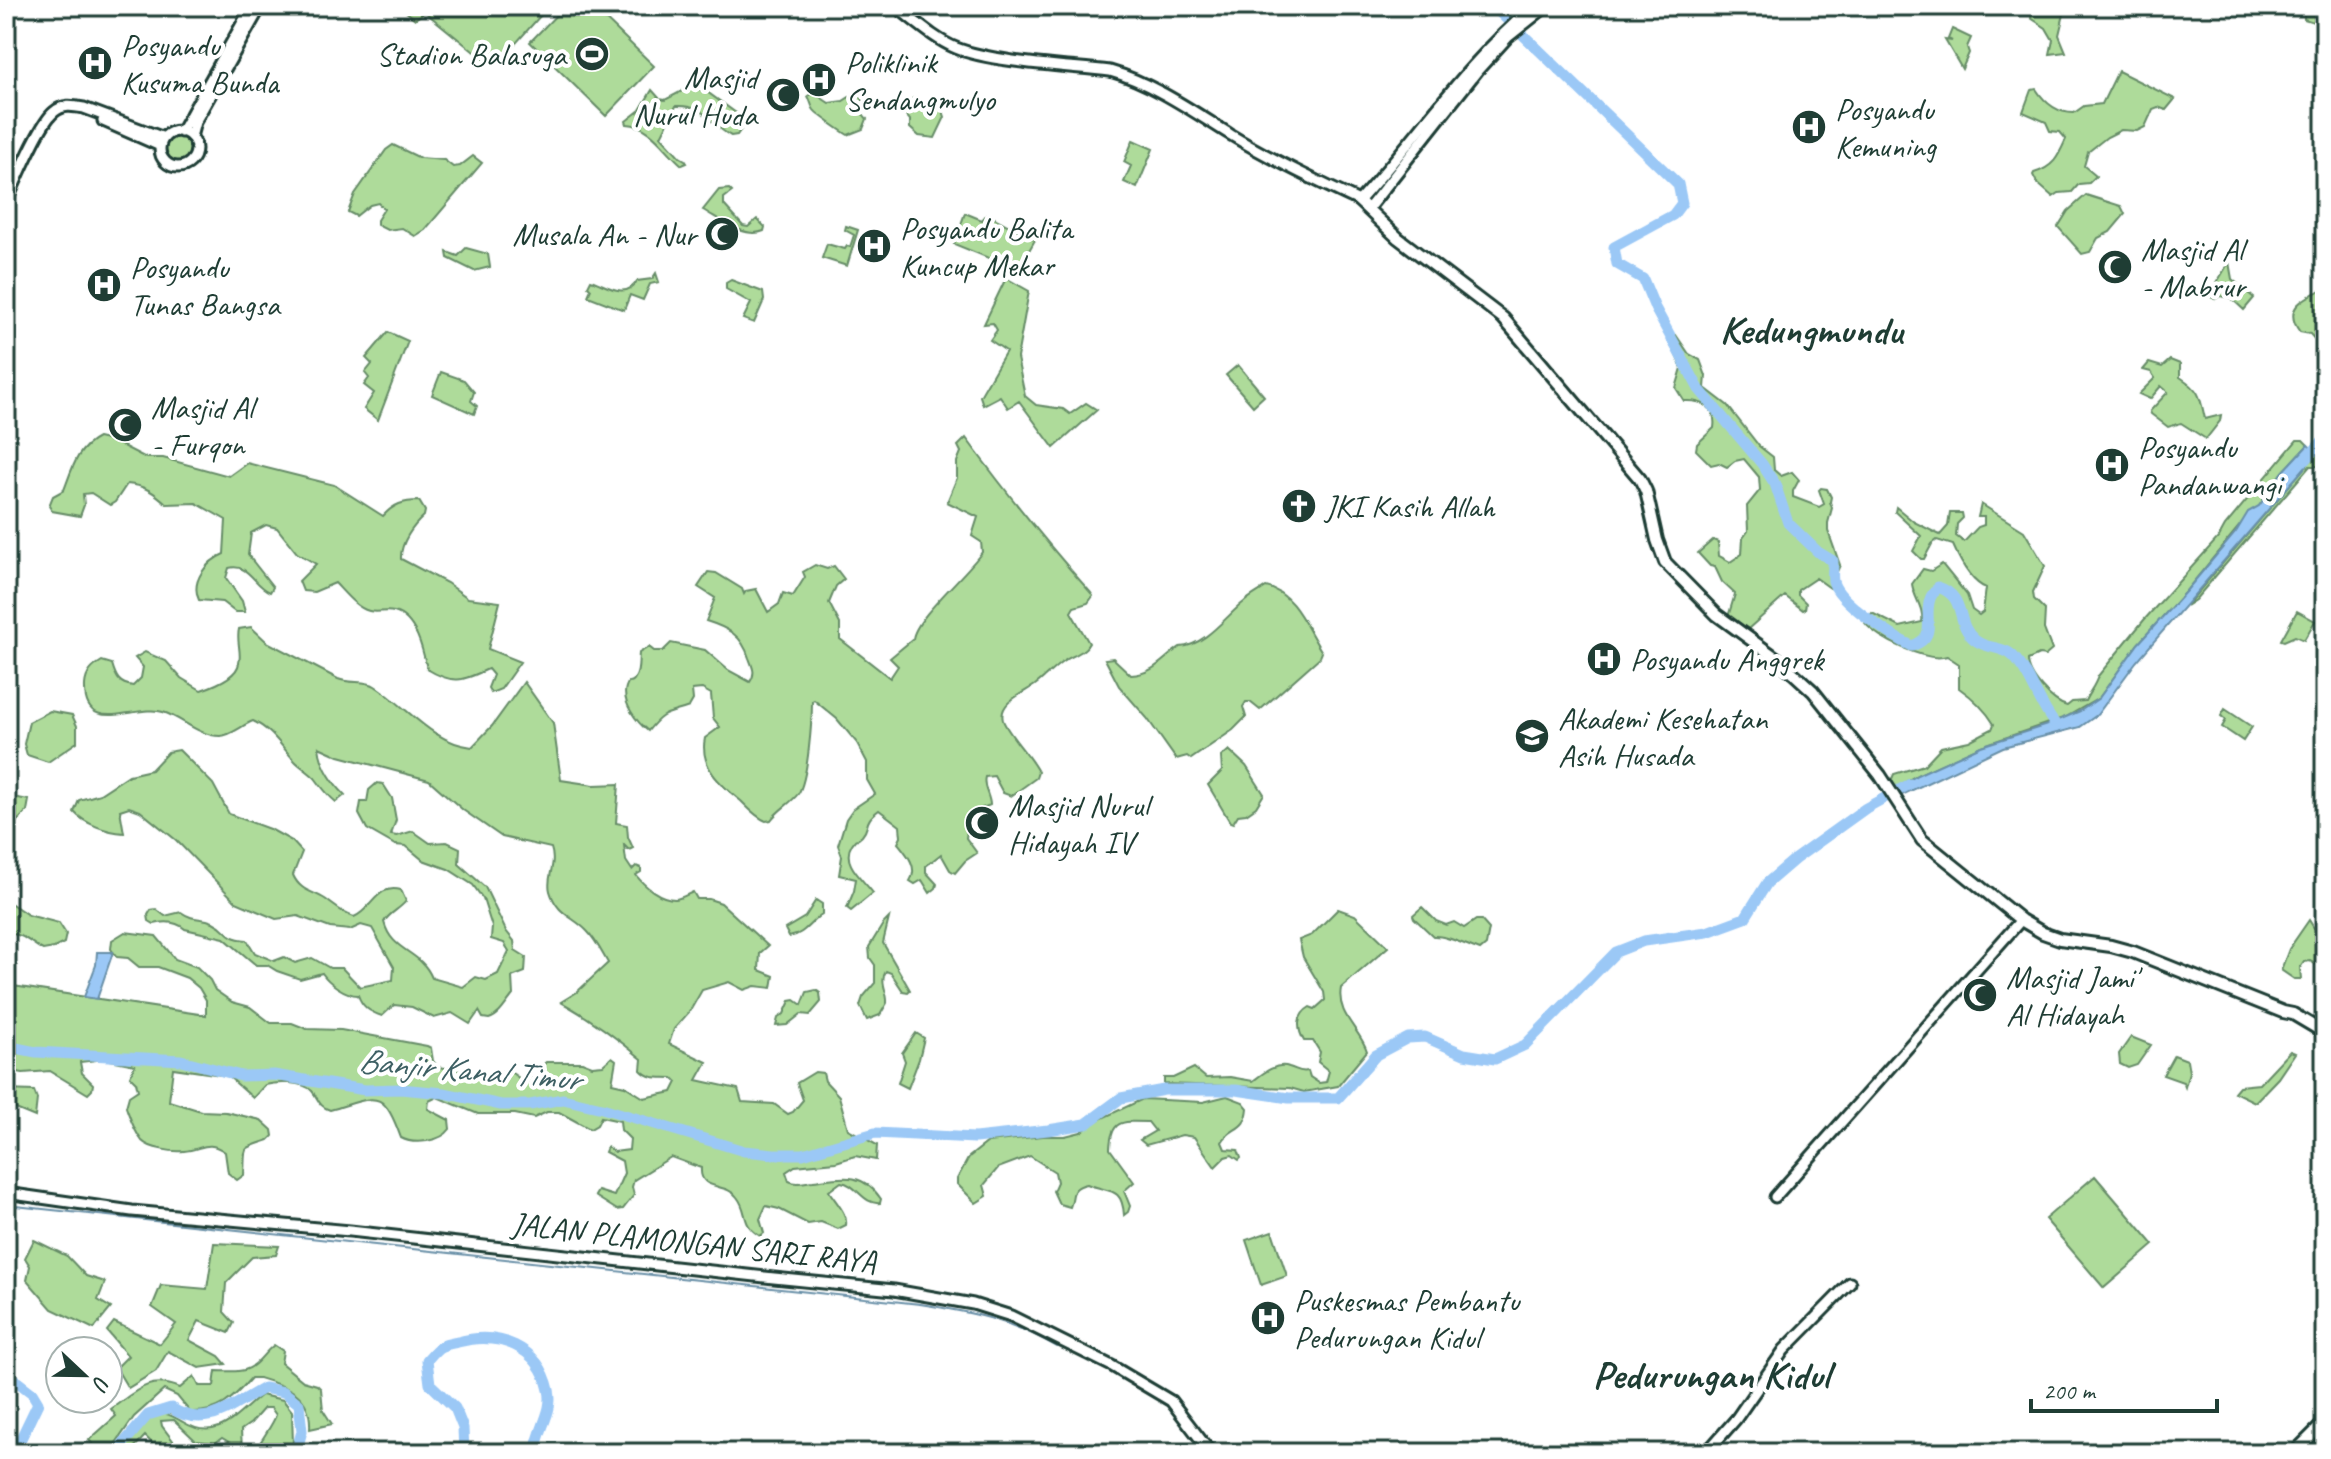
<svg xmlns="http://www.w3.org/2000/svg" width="2331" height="1459" font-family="Caveat,sans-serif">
<rect width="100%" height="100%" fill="#fff"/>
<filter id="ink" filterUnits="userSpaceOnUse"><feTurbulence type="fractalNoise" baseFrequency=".0125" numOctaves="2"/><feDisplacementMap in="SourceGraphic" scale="16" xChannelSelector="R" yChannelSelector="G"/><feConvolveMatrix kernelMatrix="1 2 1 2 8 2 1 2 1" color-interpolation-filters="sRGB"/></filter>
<g filter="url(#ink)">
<path fill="#aedb9a" stroke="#668c67" stroke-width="2" d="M399 6H549L501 60 492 54 484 60 425 12 415 19Z
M565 6H592L654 66 606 116 530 42Z
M2022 6H2060L2064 14 2059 35 2066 52 2050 54 2053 40 2046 28 2031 18 2032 12Z
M2304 6H2325L2324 37 2319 35 2317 23 2304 19Z
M1952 29 1971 38 1967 47 1969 53 1962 69 1945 40 1952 41 1948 39Z
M2118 71 2175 99 2166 110 2158 107 2153 109 2145 127 2137 131 2121 130 2107 137 2088 152 2084 166 2096 176 2089 183 2079 184 2072 192 2059 193 2053 197 2037 183 2033 175 2034 173C2054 167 2058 157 2066 139L2060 132 2050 131 2046 122 2023 112 2031 90 2036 89C2045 103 2057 113 2074 113L2084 106 2102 104Z
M696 88 707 92 747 121 737 135 731 136C708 124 708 105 676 106L661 136 680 157 685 160 687 163 682 165C665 151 652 125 627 124L626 121 640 110 652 90 660 99 665 100 684 90Z
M814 93 829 103 843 101 854 94 860 95 863 100 859 109 867 119 863 129 848 135C843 132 818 115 814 110 811 106 811 101 808 96Z
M914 98 926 102 934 99 936 107 943 111 945 117 935 138 919 136 910 128V120L900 108 905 102Z
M162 149a15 15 0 1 1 30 0a15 15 0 1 1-30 0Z
M1133 140 1153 149 1137 188 1124 182 1131 166 1124 162Z
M393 145 420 158 444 160 453 167 460 166 473 156 482 163 425 230 415 236 402 228 387 230 377 225V220L384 209 378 203 370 205 356 216 348 212 355 194 386 150Z
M729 189 732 192 724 198V205L743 226 748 227 757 219 765 227 764 231C745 239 721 220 703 210L719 190Z
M2086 195 2121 206 2125 214 2110 232 2098 238 2090 252 2082 254 2058 227 2068 211Z
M965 213 982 220 987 214 1035 240 1015 275 1006 265 954 244Z
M846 226 858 230 847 266 822 258 827 244 845 249 847 246 850 247 854 235 845 230Z
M466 248 488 254 490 267 474 271 448 258 447 252 458 256Z
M2229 262 2232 279 2254 298 2244 310 2231 298 2220 296 2215 299 2209 296Z
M656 273 659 282 650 284 643 300 630 295 624 310 588 296 591 289 588 286 591 280C608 286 626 300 637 281L652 279Z
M1006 278 1029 291 1017 358 1025 396 1036 405 1063 409 1070 414 1086 403 1097 410 1054 448 1019 401 1008 408 1000 396 983 405 980 396 1006 351 990 340 997 330 993 323 984 324Z
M731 280 763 292 764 300 754 323 743 319 751 303 726 289V283Z
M2325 288V351L2310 334 2300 332C2281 307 2306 297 2325 288Z
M388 332 408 341 378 420 364 409 374 393 364 385 369 378 365 373 372 364 366 358Z
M1673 335H1676L1689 354 1700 360 1706 376 1705 388 1727 405 1759 446 1773 457 1774 470 1781 476 1792 472 1799 480 1793 491V497L1819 507 1824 504 1819 490 1821 488 1827 489 1831 497 1830 502 1832 508 1828 523V531L1840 565 1830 588 1816 578 1798 590V595L1806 603 1805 609 1803 610 1785 596 1748 629 1728 617 1735 594 1722 582 1715 567 1710 566 1698 553 1713 540 1718 542 1719 556 1730 562 1742 554 1743 538 1748 531 1747 506 1760 490 1759 477 1744 459 1735 461 1727 467 1719 463 1711 465 1696 450 1697 444 1714 428C1717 407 1702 400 1684 401L1676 388 1682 368 1669 341Z
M2170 360 2180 364V377C2200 390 2200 396 2205 419L2221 415 2220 421 2206 439 2181 423 2168 427 2151 414 2150 411 2168 392 2161 386 2150 399 2139 394 2155 378 2151 372 2143 370 2149 363 2162 367Z
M1238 365 1264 396 1253 406 1226 375Z
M441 372 464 380 474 392 471 401 477 406 474 414 432 395Z
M98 438 115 442 146 458H163L229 476 247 463 334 485 383 516C394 504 403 501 419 501L425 511 424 516C413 526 400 543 401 559L447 583 468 598 500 602 488 649 520 662 501 689 491 693 488 688 493 675 488 669C463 681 453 685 427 669 423 650 416 618 394 612 386 610 376 613 369 611 355 607 344 592 335 583L314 592 303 591 299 581 316 564 297 553 277 528 266 525 251 533 248 555 273 587 270 592C254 586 249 563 229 568L226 578 242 601 245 612H235L222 602 199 600C190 581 207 561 224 554L226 520 196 503 167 504C155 493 144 485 127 484L115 502 110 505 91 493 83 494 84 505 80 516 52 511 49 506 53 496 64 490C72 470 76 449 98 438Z
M966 438C1006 492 1047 544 1091 593L1093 596 1088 603 1074 607 1071 612 1089 643C1084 653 1073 655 1064 661 1053 668 1045 678 1035 685 1024 693 998 702 1003 720 1007 733 1031 757 1038 772L1036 778 1011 796 1003 793 994 776 985 777C982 787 990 795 990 805 970 812 968 818 966 838L977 853 965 861 955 873 950 870 941 854 926 866V872L937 884 936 888 930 893 922 880 915 884 910 881C919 868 907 854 898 843L901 837 900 826 879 810C862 823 871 826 862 836 854 844 859 834 852 844 840 863 863 879 873 893L851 911 847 908 854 891 856 879 839 875 842 856 838 845 846 819 853 809 875 794 867 780V762L857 743 837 719 814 700 812 701C812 720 808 780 798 794 790 804 779 809 771 820L766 821C756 817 749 809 741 801 721 785 699 767 705 738L720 727 713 718 711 694 702 689 692 690 693 700 689 707C666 715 664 711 648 731 638 723 621 703 626 687 630 676 630 687 635 678 640 671 638 661 639 653L649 647 654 651H663L671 643 705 650 728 670 750 682C756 673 753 668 749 658 742 635 728 628 706 621L715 598 698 587 708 572 716 573 742 589 744 594 746 591 756 589 768 612 779 604 783 593 793 596 805 577 803 572 815 565 827 569 834 566 844 579 836 586 829 603 840 624V639L890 678 898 666 890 658 913 639C915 618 967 574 982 552L981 542 972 536 978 517 947 502 957 478V462L961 452 958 446Z
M2297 440H2303L2308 445 2283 472 2259 506 2246 518 2186 591 2138 644 2099 698 2066 717 1981 746 1917 775 1895 788 1891 781 1894 774 1924 765 1941 747 1969 741 1992 729 1994 724C1986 711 1972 697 1959 688V664L1947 656C1928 663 1877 639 1865 623L1872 613 1900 627 1922 622C1924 608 1914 598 1912 584L1923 569 1931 571 1942 564 1967 595 1972 610 1979 615 1983 612 1986 588C1971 582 1959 559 1953 545L1937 540 1932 544 1924 559H1921L1913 551 1921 536 1895 512 1896 507 1914 522 1940 535 1948 526 1950 513H1962L1963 518 1957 524 1956 536 1964 542 1978 527 1984 525V517H1978L1981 504 2024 531 2045 566 2033 592 2034 599 2045 610 2044 629 2052 650 2045 656 2039 655 2028 660C2028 676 2052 702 2067 706L2072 702 2085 701C2089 692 2095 686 2098 676L2144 620 2219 537 2225 526Z
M2317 453 2325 461V474L2317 466H2310L2195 600 2186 606Z
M1266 587C1295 593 1307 630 1322 652L1320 657 1260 710 1250 702H1246L1243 707 1246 717 1233 730 1191 759 1187 756 1176 759 1147 718 1119 686 1105 659 1113 658 1131 675C1154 674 1163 658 1180 647 1205 646 1227 615 1244 602 1251 596 1259 592 1266 587Z
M2297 611 2315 621 2304 640 2295 636 2284 641 2281 640Z
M251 627 267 642 338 679C350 684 366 680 375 686 408 707 431 742 472 747L492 726 524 682 553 723 561 780 594 785 619 784 616 823 627 825 628 837 633 848 629 850 624 845 626 861 632 870 636 866 641 868V872L636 875C644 886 660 899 675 899 680 899 688 894 693 892L697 899H709L721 903 768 946 760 953 759 970 774 976 772 988 755 986 744 990 729 982 702 990 690 1011 674 1029 669 1044 707 1062 697 1080 738 1089 742 1102 774 1104 788 1114 793 1112 803 1100 797 1083 815 1072 823 1073 825 1081 839 1096 848 1129 877 1145 876 1160 855 1156 836 1162 795 1166 786 1172 789 1181C797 1185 804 1182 813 1181 842 1177 862 1171 881 1199L880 1203C863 1205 857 1184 841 1182L829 1191C835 1201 848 1214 846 1225L838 1229 821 1222 808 1224 779 1209 766 1206 760 1219 764 1233 760 1236C740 1224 749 1212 737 1197 726 1182 699 1192 701 1168L671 1157 634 1180 632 1187 634 1195 623 1209 617 1210 595 1196 598 1191 614 1196 624 1173 622 1161 605 1152 607 1147 614 1152 629 1150 630 1139 621 1130 620 1121 601 1117 597 1125 590 1129 559 1112H547L534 1118 515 1114H478L437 1097 429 1101 428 1109 449 1120 450 1129C441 1142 414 1145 401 1138 382 1086 376 1097 330 1110 318 1106 319 1099 312 1091 303 1081 277 1082 265 1085L253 1098 228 1076 173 1068 169 1101 201 1111 226 1112 261 1120 272 1130 273 1136 269 1140C239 1150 246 1145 244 1175L237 1180 228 1173 225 1152C207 1139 202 1150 184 1151 173 1152 150 1149 142 1141 134 1131 130 1118 126 1107L129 1096 138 1090 136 1082 130 1076 135 1065 105 1059 80 1062 82 1073 93 1084 92 1090 88 1094 50 1071 23 1073 6 1070V985L206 1015V1000L199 988 187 978 158 967H139L128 958 117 957 111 949 112 940 125 932 156 936 175 959 197 967 210 980 215 990 232 1002 250 1007 271 1023H292L307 1029 341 1030 427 1046 431 1048 433 1061 438 1067 484 1073 509 1071 519 1078 535 1077 542 1073V1066L546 1062H582L592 1066 603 1065 612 1057 616 1060 612 1083 625 1086 644 1098 672 1092 677 1082 673 1078C661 1077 650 1080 641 1070L642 1059C617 1038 590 1018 561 1002L577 992 608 963C602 953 596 940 587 931 573 916 557 915 550 891 546 877 557 865 551 848L502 837 463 810 429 780 339 756 319 747C321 765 332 782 345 795L336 802C327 795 322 787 315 778 309 772 301 767 295 761 281 746 272 730 253 721 242 725 231 736 220 736 199 736 182 718 163 712 137 703 83 738 85 685 86 673 92 667 102 661L112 664C116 678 119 684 133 686L141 678 143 667 135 658 145 652 166 661 181 678 201 690C213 686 237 677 239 663 242 652 236 641 239 629Z
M2225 709 2252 727 2243 741 2222 727 2226 720 2221 716Z
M50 711 72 715 77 726V742L48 762 27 755 24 744 29 722Z
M179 750 213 784 229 814 272 830 292 841 302 852 293 875C300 891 312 891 325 899 335 906 342 913 354 917 372 910 377 883 401 890L406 901C399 910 390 912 384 922 392 953 420 949 432 978L463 987 476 977 486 980 498 974 509 951 504 943 491 939 492 927 483 899 473 885 448 869 423 860 406 846 395 845 367 829 359 814 361 802H367L369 790 377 783 383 784 392 798 396 820 391 835 397 836 413 831 430 843 447 842 460 848 459 864 485 887 506 931 514 941 515 950 526 957 525 972 512 977 513 995C506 1003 500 1016 489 1019L483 1018 479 1011 470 1024 452 1013 434 1018 412 1007 394 1005 382 1016C370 1012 362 1007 358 995 345 995 329 983 322 973L300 979 277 971 267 965H256L224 938 185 929C176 921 165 921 154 924L149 921 148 915 151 910 156 909 165 916 181 912C195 922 200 916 213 922 230 930 223 938 247 940L255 953 274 961 284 957 295 963 312 958 330 968H342L360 987 393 980 394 967 372 928 361 925 350 930 330 928 298 916 276 919 236 902 176 840 140 811 129 807 120 810 124 833C107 832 85 824 74 812L79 800 100 794 129 775 151 770 168 752Z
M1229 750 1246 766 1264 794 1256 807 1246 814 1238 815 1233 823 1230 822 1208 785 1222 771 1221 757Z
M18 798 29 800 27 811 6 833V803Z
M6 900 28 915 59 923 66 934 64 943 54 948 43 950C30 943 22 932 6 934Z
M816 900 822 904V914C811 921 804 935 789 937L785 929 805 917Z
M1422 907 1436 921 1446 925 1454 922 1464 928 1476 920H1481L1489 929 1486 945 1480 950C1466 945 1446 935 1433 936L1414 918 1413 915Z
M1338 909 1355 915 1388 947 1341 988C1336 1015 1360 1029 1367 1051L1338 1086 1304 1092 1290 1088 1164 1084V1078H1173L1194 1068 1206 1078 1230 1077 1253 1081C1262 1074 1276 1062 1289 1067 1297 1069 1299 1073 1308 1071L1310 1077 1319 1083 1326 1082 1329 1071 1318 1062 1320 1052 1313 1041H1304C1297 1029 1296 1015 1310 1007L1315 1009 1325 1000 1324 992 1303 957 1299 940 1312 935Z
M889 918 883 943 910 990 908 992 903 991 891 973 886 971C879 982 888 992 887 1003L880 1015 867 1020 860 1006 863 997 875 983V965L870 958 869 947 883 924Z
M2309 920 2314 928 2325 934V969L2310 961 2304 962 2300 968 2301 979H2294L2281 970 2289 949Z
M816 990 820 993 821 1002 810 1015 801 1014 787 1025 776 1026 778 1018 784 1014 790 1001 795 1000 802 1005 807 992Z
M916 1033 924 1038 919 1059 908 1088 898 1083 905 1061 902 1053Z
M2131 1037 2151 1045 2137 1065 2128 1068 2120 1064 2119 1054Z
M2290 1051 2295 1053 2278 1078 2255 1102 2234 1092 2239 1086 2259 1084Z
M2174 1055 2187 1060 2189 1072 2185 1087 2183 1082 2163 1075Z
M6 1090 34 1091 37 1099 35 1117 6 1105Z
M1227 1096 1243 1102 1248 1108C1246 1132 1231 1126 1222 1142L1225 1149 1238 1150 1241 1158 1239 1160 1232 1155 1225 1157 1215 1167 1194 1137 1182 1135 1146 1145 1140 1140 1155 1131 1148 1122C1121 1121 1111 1120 1110 1149L1134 1182 1124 1191 1130 1206 1128 1212 1124 1215C1122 1186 1109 1193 1087 1184 1068 1188 1075 1197 1070 1207L1059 1204 1053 1191 1057 1182 1055 1172 1030 1156 998 1168 984 1185 987 1196 976 1203 957 1184V1179L969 1157 988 1142 1043 1136H1065L1081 1132 1098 1120 1143 1099 1203 1102Z
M2095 1176 2154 1245 2104 1288 2045 1219Z
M1272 1231 1287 1276 1261 1285 1246 1240Z
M34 1240 67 1256 86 1276 105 1282 98 1300 111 1308 94 1329 52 1309 27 1280 30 1266 25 1258Z
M214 1243 279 1246 276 1255 252 1257 226 1283 224 1312 234 1323 229 1333 199 1321 189 1340 219 1356 226 1364 199 1368 168 1351 156 1371 128 1388 116 1368 128 1356 107 1331 114 1322 160 1344 176 1324 152 1307 161 1285 207 1289Z
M274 1345 283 1351 281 1363 303 1381 317 1385 321 1389 323 1410 332 1424 310 1429C312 1394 288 1387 259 1378H251C233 1399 219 1413 190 1412L177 1396 164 1390 134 1417 109 1453H98L96 1448 89 1440 116 1416 111 1409C136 1391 149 1375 180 1388L194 1376 199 1386H214L216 1371C228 1371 245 1374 255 1364 262 1358 266 1351 274 1345Z
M261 1395 283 1400 292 1411 293 1445 288 1453H253C258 1446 274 1422 276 1415L271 1408H264L251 1423 241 1430 242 1450 222 1438 215 1443 196 1441 174 1420 161 1421 162 1426 177 1446 174 1453H155L158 1449 145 1436 129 1453H121L152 1414C166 1412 171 1415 183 1422 217 1443 235 1416 261 1395Z"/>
<path fill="#9bc8f6" stroke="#6990a8" stroke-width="2" d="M2308 445 2317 453 2313 458 2136 662 2097 715 2080 727 2003 747 1902 795 1897 789 1917 775 1981 746 2047 725 2080 711 2099 698 2138 644 2186 591 2236 532 2248 512 2259 506 2283 472Z
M97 952H113L111 958 97 999 84 997 96 965Z"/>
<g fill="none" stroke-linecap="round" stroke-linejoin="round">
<path stroke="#6990a8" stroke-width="2" d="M6 1205 920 1304C970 1312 1012 1320 1057 1347"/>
<path stroke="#9bc8f6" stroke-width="11" d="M1493 6 1678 184 1682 203 1673 215 1614 247 1617 264 1643 279 1655 308 1699 389 1762 464 1775 484 1788 523 1818 552 1833 561C1833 567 1832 575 1833 581 1837 601 1893 637 1912 646 1939 636 1923 619 1930 599 1931 595 1935 591 1938 587 1968 597 1954 623 1975 640 1985 649 2005 646 2014 657 2033 677 2038 705 2056 725
M2306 460 2325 438
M6 1046 36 1052 181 1060 241 1076 274 1075 365 1090 400 1089 444 1093 501 1105H530L563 1099 602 1108 744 1151 774 1154H803L875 1133 975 1138 1048 1130 1086 1124 1121 1098 1164 1090H1236L1289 1098H1338L1376 1055 1408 1038 1425 1037 1464 1054 1495 1059 1525 1045 1616 952 1644 941 1707 932 1745 918 1767 883 1795 859 1866 808 1910 784
M6 1373 32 1393 38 1403 14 1453
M115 1453 148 1415 171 1408C207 1431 232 1405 264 1388L284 1392 299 1404 302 1431 296 1453
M464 1453 463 1428 455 1408 430 1384 427 1360C431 1356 435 1350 440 1347 445 1344 452 1343 458 1342 498 1331 539 1346 549 1390 554 1410 539 1428 536 1449L540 1453"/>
<g stroke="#1f3d34" stroke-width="15">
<path id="secondary" d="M895 6C914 20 934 39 956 48 994 63 1068 66 1110 71 1153 83 1194 112 1231 135 1272 160 1316 181 1359 201 1419 135 1466 63 1534 6
M103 121 160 146
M160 149a18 18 0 1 1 36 0a18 18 0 1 1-36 0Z
M181 132 252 6
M191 137 195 122 261 6
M6 203C15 184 39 124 54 112 63 104 73 106 84 108L164 138
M1368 209 1478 70 1508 37 1547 6
M6 1193 132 1211 350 1231 774 1278 894 1290 973 1304 1011 1316 1112 1366 1171 1401 1211 1453
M1775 1197 2021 920
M1706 1453 1736 1419 1784 1350 1850 1283"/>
</g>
<g stroke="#1f3d34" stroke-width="16">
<path id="primary" d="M1359 201 1398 238 1503 318 1640 479 1646 491 1657 540 1665 562 1717 615 1779 660 1813 691 1880 775 1922 840 2021 920 2043 933 2060 939 2111 946 2133 952 2283 1012 2293 1014 2325 1033
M2294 1453 2325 1422"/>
</g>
<use href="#secondary" stroke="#fff" stroke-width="9"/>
<use href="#primary" stroke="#fff" stroke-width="10"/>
</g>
</g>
<defs>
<g id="stadium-disc" transform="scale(1.8)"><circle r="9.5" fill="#1f3d34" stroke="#fff"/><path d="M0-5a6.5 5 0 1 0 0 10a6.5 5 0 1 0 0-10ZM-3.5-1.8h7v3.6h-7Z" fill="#fff"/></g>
<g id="hospital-disc" transform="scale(1.8)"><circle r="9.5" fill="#1f3d34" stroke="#fff"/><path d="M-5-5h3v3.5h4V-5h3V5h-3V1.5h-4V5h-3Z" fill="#fff"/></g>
<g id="mosque-disc" transform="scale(1.8)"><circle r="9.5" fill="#1f3d34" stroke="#fff"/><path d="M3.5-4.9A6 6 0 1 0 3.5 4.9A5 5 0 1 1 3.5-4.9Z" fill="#fff"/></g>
<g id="church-disc" transform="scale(1.8)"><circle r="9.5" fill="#1f3d34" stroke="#fff"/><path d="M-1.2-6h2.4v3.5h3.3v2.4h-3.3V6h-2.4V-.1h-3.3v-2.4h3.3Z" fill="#fff"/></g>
<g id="university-disc" transform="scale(1.8)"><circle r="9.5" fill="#1f3d34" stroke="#fff"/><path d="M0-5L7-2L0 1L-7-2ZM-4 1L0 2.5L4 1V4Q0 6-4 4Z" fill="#fff"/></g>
</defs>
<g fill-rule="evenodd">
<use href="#stadium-disc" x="592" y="54"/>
<use href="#hospital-disc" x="95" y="63"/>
<use href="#hospital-disc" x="819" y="80"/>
<use href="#mosque-disc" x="783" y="95"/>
<use href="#hospital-disc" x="1809" y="127"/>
<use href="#mosque-disc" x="722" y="234"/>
<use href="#hospital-disc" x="874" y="246"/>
<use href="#mosque-disc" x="2115" y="267"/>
<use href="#hospital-disc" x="104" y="285"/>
<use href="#mosque-disc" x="125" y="425"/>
<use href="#hospital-disc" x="2112" y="465"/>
<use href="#church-disc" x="1299" y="506"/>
<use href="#hospital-disc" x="1604" y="659"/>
<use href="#university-disc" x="1532" y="736"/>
<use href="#mosque-disc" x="982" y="823"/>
<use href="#mosque-disc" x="1980" y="995"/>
<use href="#hospital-disc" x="1268" y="1318"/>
</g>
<g text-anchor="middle" stroke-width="8" stroke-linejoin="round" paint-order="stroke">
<g font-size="32" fill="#1f3d34" stroke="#fff" text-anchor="start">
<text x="121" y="56">Posyandu<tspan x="121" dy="37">Kusuma Bunda</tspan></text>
<text x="566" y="65" text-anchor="end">Stadion Balasuga</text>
<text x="845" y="73">Poliklinik<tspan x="845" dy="37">Sendangmulyo</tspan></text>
<text x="757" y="88" text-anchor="end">Masjid<tspan x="757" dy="37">Nurul Huda</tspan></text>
<text x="1835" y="120">Posyandu<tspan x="1835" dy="37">Kemuning</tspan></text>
<text x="900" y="239">Posyandu Balita<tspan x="900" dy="37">Kuncup Mekar</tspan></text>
<text x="696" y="245" text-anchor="end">Musala An - Nur</text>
<text x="2141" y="260">Masjid Al<tspan x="2141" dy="37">- Mabrur</tspan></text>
<text x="130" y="278">Posyandu<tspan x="130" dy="37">Tunas Bangsa</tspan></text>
<text x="151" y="418">Masjid Al<tspan x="151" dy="37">- Furqon</tspan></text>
<text x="2138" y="458">Posyandu<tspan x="2138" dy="37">Pandanwangi</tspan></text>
<text x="1325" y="517">JKI Kasih Allah</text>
<text x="1630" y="670">Posyandu Anggrek</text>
<text x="1558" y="729">Akademi Kesehatan<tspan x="1558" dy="37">Asih Husada</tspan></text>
<text x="1008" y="816">Masjid Nurul<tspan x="1008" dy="37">Hidayah IV</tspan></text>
<text x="2006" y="988">Masjid Jami'<tspan x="2006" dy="37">Al Hidayah</tspan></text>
<text x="1294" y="1311">Puskesmas Pembantu<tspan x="1294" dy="37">Pedurungan Kidul</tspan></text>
</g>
<g font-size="32" fill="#1f3d34" stroke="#fff">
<text transform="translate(694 1242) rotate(6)" y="11">JALAN PLAMONGAN SARI RAYA</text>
</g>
<g font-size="34" font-style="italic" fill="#3e6064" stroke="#fff">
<text transform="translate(469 1069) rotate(5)" y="12">Banjir Kanal Timur</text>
</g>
<g font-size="40" font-weight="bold" fill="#1f3d34" stroke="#fff">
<text x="1811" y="343">Kedungmundu</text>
<text x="1711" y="1388">Pedurungan Kidul</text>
</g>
</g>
<rect width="2331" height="1459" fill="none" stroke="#fff" stroke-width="32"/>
<rect x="16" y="16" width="2299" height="1427" fill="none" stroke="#1f3d34" stroke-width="3" filter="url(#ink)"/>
<g transform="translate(84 1375) rotate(112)"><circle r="38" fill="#ffffff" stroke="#a5b1ae" stroke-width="2"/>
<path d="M0-6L14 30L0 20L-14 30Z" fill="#1f3d34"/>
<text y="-12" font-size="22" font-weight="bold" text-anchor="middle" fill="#1f3d34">U</text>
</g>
<path d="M2031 1399v12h186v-12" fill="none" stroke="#1f3d34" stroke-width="4"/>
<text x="2043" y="1399" font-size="24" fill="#1f3d34" stroke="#ffffff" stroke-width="6" paint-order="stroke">200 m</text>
</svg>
